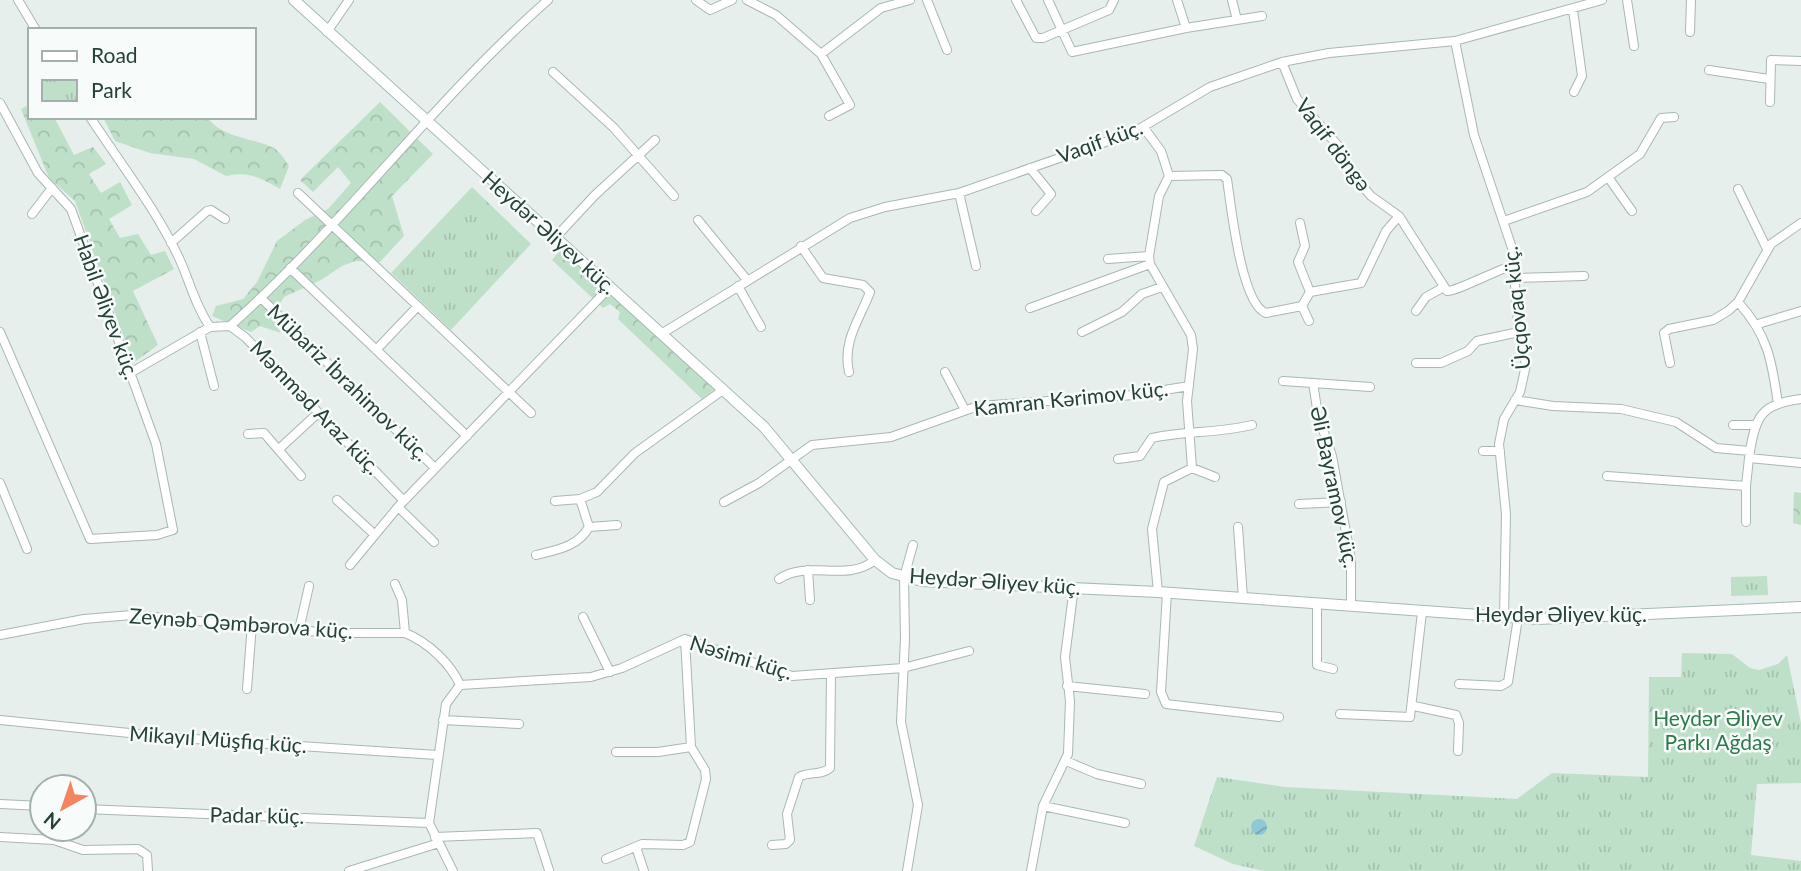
<svg xmlns="http://www.w3.org/2000/svg" width="1801" height="871" font-family="Lato,sans-serif">
<defs>
<pattern id="forest-crowns" width="20" height="18" patternUnits="userSpaceOnUse" patternTransform="scale(1.75)"><rect width="20" height="18" fill="#bfe0c8"/><path d="M2 6a3 3 0 1 1 6 0M12 15a3 3 0 1 1 6 0" fill="none" stroke="#a4c1ad"/></pattern>
<pattern id="park-tufts" width="24" height="20" patternUnits="userSpaceOnUse" patternTransform="scale(1.75)"><rect width="24" height="20" fill="#bfe0c8"/><path d="M3 7l-1-3M5 7V3M7 7l1-3M15 17l-1-3M17 17v-4M19 17l1-3" fill="none" stroke="#a4c1ad"/></pattern>
<pattern id="water-waves" width="16" height="10" patternUnits="userSpaceOnUse" patternTransform="scale(1.75)"><rect width="16" height="10" fill="#8ec9d4"/><path d="M0 5q4-4 8 0t8 0" fill="none" stroke="#74a5ad"/></pattern>
</defs>
<rect width="100%" height="100%" fill="#e6efeb"/>
<path fill="url(#forest-crowns)" d="M380 102 433 154 392 196 404 236 380 262 355 261 342 266 321 280 284 297 272 317 281 333 260 326 251 332 212 316 216 306 243 299 257 282 277 241 305 220 328 209 351 183 338 167 313 192 300 180Z
M30 104V117H54L74 155 93 147 106 164 89 174 101 193 120 182 132 205 109 219 120 238 138 234 151 255 165 251 174 269 133 291 158 345 133 363 75 201 49 178 21 109Z
M103 117H207C223 139 252 137 274 148 280 152 285 160 289 166L280 189C261 178 249 171 226 176L194 159 150 153 115 141Z
M561 249 582 268 715 389 702 399 618 319 620 312 610 304 603 308 552 260Z
M1794 492 1801 493V525L1793 523Z"/>
<path fill="url(#park-tufts)" d="M472 187 531 244 451 330 391 273Z
M1767 576 1768 595 1731 596V577Z
M1682 653 1732 654 1750 668 1759 670 1778 664 1787 655 1801 723V783L1757 784 1751 855 1801 861V871H1264L1233 864 1194 846 1217 777 1285 787 1517 799 1552 773 1648 777 1649 677H1681Z"/>
<path fill="url(#water-waves)" d="M1251 827a8 8 0 1 1 16 0a8 8 0 1 1-16 0Z"/>
<g fill="none" stroke-linecap="round" stroke-linejoin="round">
<g stroke="#a8b8b2" stroke-width="10">
<path id="street" d="M18 0 36 30
M696 0 710 10 732 0
M747 0 776 15 821 54 881 8 910 0
M927 0 947 50
M1016 0 1036 38H1043L1109 10 1114 0
M1048 0 1072 52 1186 28 1262 16
M1177 0 1186 28
M1232 0 1237 20
M1627 0 1634 46
M1573 10 1582 76 1574 92
M327 32 349 0
M1690 32 1691 0
M1455 41 1474 135 1512 248 1518 322 1526 365 1520 392 1504 419 1499 444 1506 514 1504 618
M821 54 850 105 829 116
M1282 62 1297 99 1340 148 1352 174 1371 196 1399 216
M1709 70 1769 79
M553 72 614 128 674 196
M1770 102 1771 60 1801 61
M0 103 38 173 71 209 156 444 173 530 157 535 90 539 0 332
M90 117C120 163 156 209 179 258 190 282 195 305 210 327L230 326 245 337 404 501
M1144 128 1161 151 1169 176 1159 196 1149 256 1150 264 1191 335 1193 349 1187 401 1192 468 1164 482 1152 529 1158 592
M1030 168 1051 194 1036 211
M1169 176 1222 175 1227 179C1231 205 1241 304 1266 313L1302 306 1310 292 1361 283 1386 231 1399 216 1447 291C1455 292 1499 269 1514 265
M1608 177 1632 211
M1738 189 1767 249
M298 193 531 413
M959 193 976 266
M32 214 52 188
M698 220 747 280
M1504 221 1587 192 1640 154 1661 118 1674 117
M1300 223 1305 246 1298 262 1310 292
M555 238 595 195 655 140
M171 243 207 211 211 210 225 219
M801 246 823 278 863 285 870 292C860 319 842 341 849 372
M1108 259 1149 256
M290 268 467 436
M1515 278 1584 276
M738 286 761 327
M261 298 435 468
M1738 302C1768 335 1772 361 1778 404
M1302 306 1309 321
M1030 308 1150 264
M1416 311 1426 297 1444 287
M1758 324 1801 311
M230 326C344 225 434 100 548 0
M200 332 214 386
M1082 332 1122 312 1142 294 1162 287
M661 334 850 218 885 207 959 193 1134 132 1210 87 1282 62 1329 53 1455 41 1602 0
M376 350 417 307
M1416 363H1441L1468 351 1477 341 1519 332
M1670 363 1664 333 1669 329 1713 320 1728 311 1738 302 1771 244 1801 223
M945 372 965 410
M130 373 210 327
M1283 381 1313 383
M1515 400 1553 406 1621 409 1676 422 1716 448 1750 451 1749 458 1801 463
M1733 425H1755
M248 434 264 433 301 476
M279 449 318 413
M1483 451H1500
M1750 451C1756 414 1763 404 1801 399
M1118 459 1140 456 1152 438C1185 431 1219 433 1252 425
M1192 468 1215 477
M1607 476 1746 486 1749 458
M0 483 27 549
M1746 486V522
M337 500 375 535
M555 501 580 499 597 492 635 453 723 390
M724 502 759 483 812 445 891 437 978 406 1134 395 1189 386
M1299 504 1341 502
M398 507 434 542
M589 527 617 525
M1238 527 1243 598
M536 555C556 550 578 547 589 527L580 499
M350 565 398 507 610 287
M808 570 810 600
M779 579C808 559 847 583 875 560
M395 584 402 600 405 633
M1167 593 1161 692 1166 704 1279 717
M1317 603V665L1333 669
M1351 606V560L1332 456 1318 415 1313 383 1370 387
M583 617 610 672
M299 630 309 586
M0 635 84 619 132 615 330 633H405C428 642 451 664 460 685
M1459 684 1501 686 1508 682 1518 618
M460 685 591 677 622 668 685 639 792 676 903 668 969 651
M1067 686 1145 694
M247 689 252 624
M1414 706 1456 715 1459 723 1458 751
M1340 714 1410 717 1422 612
M0 720 179 738 437 755
M443 720 519 724
M616 752H658L691 747
M1066 761 1097 774 1141 784
M0 804 42 806
M1043 806 1125 823
M84 809 429 823
M0 837 54 840 83 850 138 849 147 855 148 871
M435 837 537 833 549 870
M772 845 786 844 790 840 787 814 799 777C809 771 821 776 830 768L831 674
M636 847 644 871
M606 859 642 844 683 845 690 842 706 779 705 770 691 747 685 639
M349 871 439 843
M453 871 429 823 446 704 460 685
M907 871 918 805 901 722 905 639 904 577 913 545
M1031 871 1043 806 1068 754 1070 701 1065 657 1074 587"/>
</g>
<g stroke="#a4bbb3" stroke-width="12">
<path id="secondary" d="M294 0 764 427 875 560 892 573 922 581 1158 592 1538 619 1801 607"/>
</g>
<use href="#street" stroke="#fff" stroke-width="8"/>
<use href="#secondary" stroke="#fff" stroke-width="10"/>
</g>
<g text-anchor="middle" stroke-width="5" stroke-linejoin="round" paint-order="stroke">
<g font-size="21" fill="#24423a" stroke="#f7fbf9">
<text transform="translate(1100 142) rotate(-20)" y="7">Vaqif küç.</text>
<text transform="translate(1333 145) rotate(53)" y="7">Vaqif döngə</text>
<text transform="translate(549 233) rotate(42)" y="7">Heydər Əliyev küç.</text>
<text transform="translate(106 307) rotate(70)" y="7">Habil Əliyev küç.</text>
<text transform="translate(1517 308) rotate(-96)" y="7">Üçqovaq küç.</text>
<text transform="translate(348 383) rotate(44)" y="7">Mübariz İbrahimov küç.</text>
<text transform="translate(1071 399) rotate(-6)" y="7">Kamran Kərimov küç.</text>
<text transform="translate(315 408) rotate(46)" y="7">Məmməd Araz küç.</text>
<text transform="translate(1334 487) rotate(78)" y="7">Əli Bayramov küç.</text>
<text transform="translate(995 582) rotate(4)" y="7">Heydər Əliyev küç.</text>
<text x="1561" y="622">Heydər Əliyev küç.</text>
<text transform="translate(241 624) rotate(4)" y="7">Zeynəb Qəmbərova küç.</text>
<text transform="translate(741 658) rotate(17)" y="7">Nəsimi küç.</text>
<text transform="translate(218 740) rotate(4)" y="7">Mikayıl Müşfiq küç.</text>
<text transform="translate(257 816) rotate(1)" y="7">Padar küç.</text>
</g>
<g font-size="21" fill="#2d7a4b" stroke="#f7fbf9">
<text x="1718" y="726">Heydər Əliyev<tspan x="1718" dy="24">Parkı Ağdaş</tspan></text>
</g>
</g>
<rect x="28" y="28" width="228" height="91" fill="#f7fbf9" stroke="#a3b1ad" stroke-width="2"/>
<rect x="42" y="51" width="35" height="10" fill="#ffffff" stroke="#a3b1ad" stroke-width="2"/>
<text x="91" y="63" font-size="21" fill="#24423a">Road</text>
<rect x="42" y="80" width="35" height="21" fill="url(#park-tufts)" stroke="#a3b1ad" stroke-width="2"/>
<text x="91" y="98" font-size="21" fill="#24423a">Park</text>
<g transform="translate(63 808) rotate(220)"><circle r="33" fill="#f7fbf9" stroke="#a3b1ad" stroke-width="2"/>
<path d="M0-5L12 26L0 18L-12 26Z" fill="#f4845f"/>
<text y="-10" font-size="19" font-weight="bold" text-anchor="middle" fill="#24423a">N</text>
</g>
</svg>
